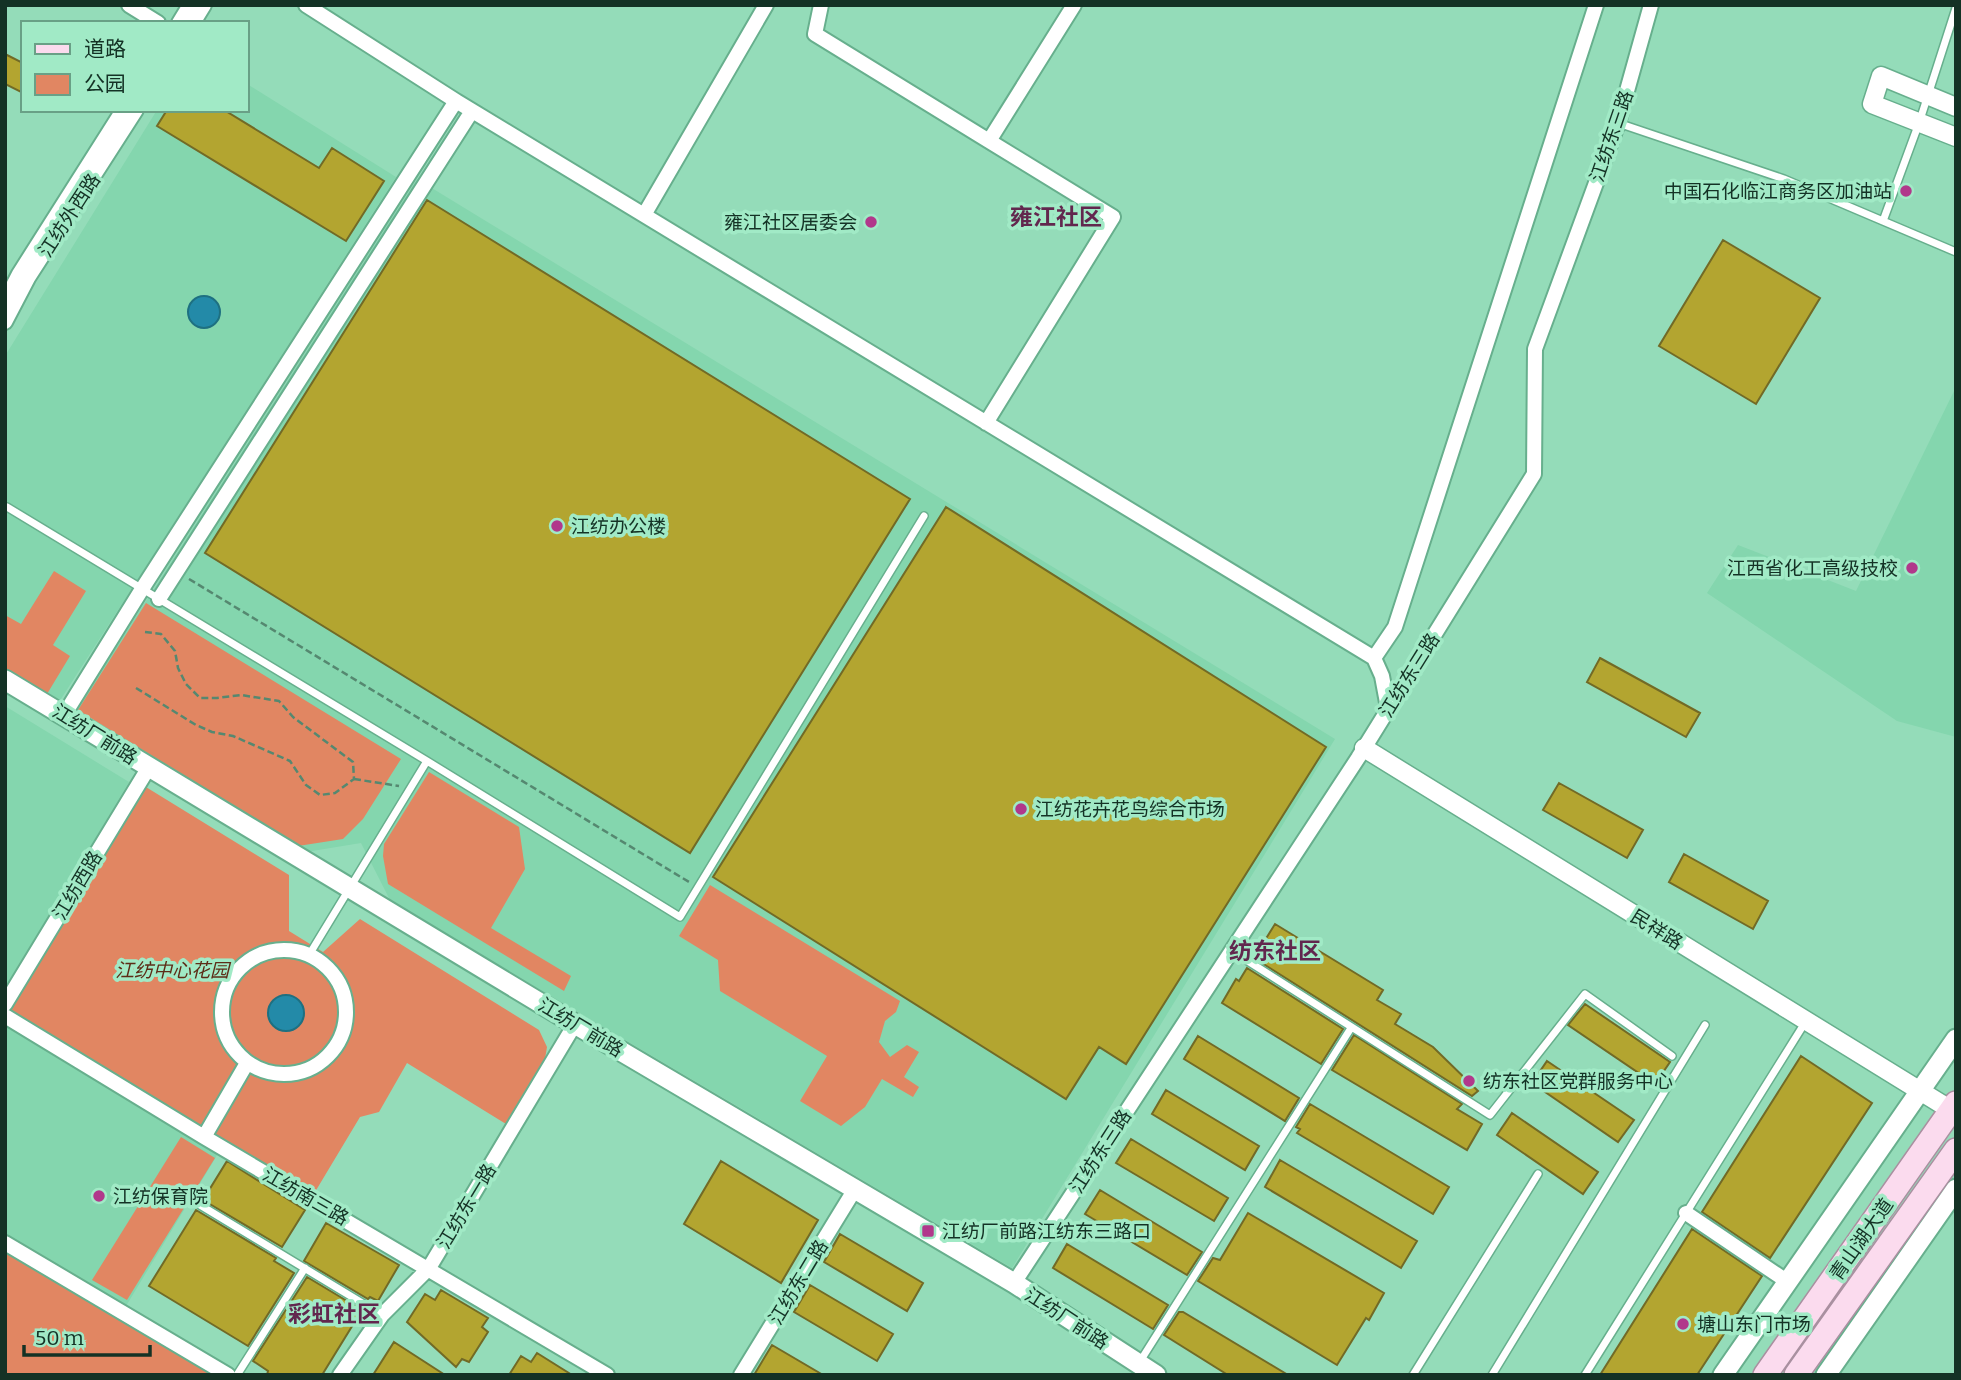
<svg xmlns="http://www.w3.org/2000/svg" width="1961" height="1380" font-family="Bitter,'Noto Sans SC',serif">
<rect width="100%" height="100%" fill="#94dcb9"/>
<path fill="#84d6ae" d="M247 84 396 177 59 702 5 667V356L157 110H247Z
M417 179 1335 739 1012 1268 391 902 361 843 306 852 76 710Z
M1956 387V737L1897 721 1707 593 1738 545 1856 591Z
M5 706 129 782 5 990Z
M5 1025 219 1152 123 1311 5 1240Z"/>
<path fill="#e18662" d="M54 571 86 591 53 645 70 656 44 699 5 675V615L21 624Z
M146 603 401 759 363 819 343 839 298 846 78 710Z
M429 772 519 827 525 869 491 928 571 976 564 991 388 884 383 856 384 844Z
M141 784 289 875V931L323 952 360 919 539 1030 547 1047 545 1059 506 1124 407 1063 379 1112 360 1117 312 1197 7 1012Z
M710 885 900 1001 896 1012 885 1021 879 1042 890 1057 907 1045 919 1052 904 1077 919 1087 913 1097 882 1079 865 1107 841 1126 800 1101 827 1056 720 991 718 960 679 936Z
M181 1137 215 1158 127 1300 92 1280Z
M5 1244 224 1375H5Z"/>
<path fill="#238aa8" stroke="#1e7081" stroke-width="2" d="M188 312a16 16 0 1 1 32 0a16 16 0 1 1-32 0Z
M268 1013a18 18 0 1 1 36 0a18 18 0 1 1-36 0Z"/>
<path fill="#b3a530" stroke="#726a26" stroke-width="2" d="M5 54 23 63V93L5 84Z
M167 110H224L319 168 332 148 384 181 346 241 157 126Z
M427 200 910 499 690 853 205 553Z
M1723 240 1820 298 1756 404 1659 346Z
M946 507 1326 747 1126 1064 1099 1047 1066 1099 713 877Z
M1600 658 1700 713 1686 737 1587 682Z
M1559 783 1643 830 1627 858 1543 810Z
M1684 854 1768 901 1753 929 1669 882Z
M1275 924 1383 990 1377 1000 1401 1014 1395 1024 1433 1047 1478 1091 1472 1096 1254 958Z
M1247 968 1343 1029 1321 1064 1222 1003 1236 979 1239 981Z
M1585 1004 1670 1062 1655 1084 1568 1025Z
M1354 1035 1462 1104 1457 1109 1482 1124 1467 1150 1332 1070Z
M1198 1036 1299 1098 1285 1121 1184 1059Z
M1801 1056 1872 1103 1770 1258 1702 1212Z
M1547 1061 1634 1120 1618 1142 1532 1083Z
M1166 1090 1259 1146 1245 1170 1152 1114Z
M1310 1104 1449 1187 1433 1214 1297 1133 1300 1129 1296 1127Z
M1512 1113 1598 1172 1583 1194 1497 1135Z
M1131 1139 1228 1198 1214 1221 1116 1163Z
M1280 1160 1417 1241 1401 1268 1265 1187Z
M227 1161 305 1210 282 1247 203 1200Z
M721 1161 818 1220 781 1283 684 1224Z
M1100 1190 1202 1252 1187 1275 1085 1214Z
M196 1210 276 1258 274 1261 294 1273 248 1346 149 1286Z
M1248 1213 1384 1293 1369 1320 1366 1318 1337 1365 1198 1281 1213 1258 1220 1260Z
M326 1223 399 1265 378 1301 370 1297 368 1299 304 1261Z
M1692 1229 1762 1276 1697 1375H1600Z
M840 1234 923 1283 907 1311 824 1262Z
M1067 1244 1168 1305 1153 1329 1053 1268Z
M307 1277 362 1310 322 1375H267L268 1371 253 1361Z
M810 1285 893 1334 877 1361 794 1312Z
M441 1290 488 1318 482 1327 488 1332 469 1362 462 1359 456 1367 407 1322 425 1294 435 1300Z
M1179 1312H1183L1288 1375H1228L1164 1335Z
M394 1342 445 1375H373Z
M772 1345 823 1375H754Z
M537 1353 572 1375H509L521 1356 531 1362Z"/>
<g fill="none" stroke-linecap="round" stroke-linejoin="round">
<g stroke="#67af8d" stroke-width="10">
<path id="service" d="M1618 123 1784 179 1956 252
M1883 221 1919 123 1956 8
M7 507 427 761 680 917 924 516
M1232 951 1490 1115 1585 994 1672 1056
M309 955 427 761
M200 1205 382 1315
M1139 1363 1351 1028
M237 1375 305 1268
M1413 1375 1538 1174
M1492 1375 1705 1025
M1585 1375 1801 1029"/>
</g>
<g stroke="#67af8d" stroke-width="18">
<path id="minor" d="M129 5 158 23
M306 5 456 101 1374 658 1382 676 1388 708
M821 5 815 34 989 141
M179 23 190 5
M193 23 204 5
M644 215 766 5
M5 301 19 274 123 110
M5 322 28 278 136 110
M986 423 1113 217 989 141 1074 5
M159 599 472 111
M1374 658 1395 627 1596 5
M64 715 142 589 456 101
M222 1012a62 62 0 1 1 124 0a62 62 0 1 1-124 0Z
M5 1004 149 767
M5 1016 204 1137 607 1375
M204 1137 247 1063
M1686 1213 1788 1282
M5 1243 228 1375
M1014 1283 1358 758 1534 474 1535 349 1618 123 1651 5
M340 1375 382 1315 429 1268 575 1024
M741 1375 855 1189"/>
</g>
<g stroke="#67af8d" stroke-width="21">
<path id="tertiary" d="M1956 107 1881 76 1872 104 1956 137
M1364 748 1951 1110"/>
</g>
<g stroke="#67af8d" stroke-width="23">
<path id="secondary" d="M5 680 575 1024 1014 1283 1156 1375
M1723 1375 1956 1039
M1826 1375 1956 1189"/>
</g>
<g stroke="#a990a0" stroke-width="26">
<path id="primary" d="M1765 1375 1956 1103
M1796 1375 1956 1150"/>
</g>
<path stroke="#558870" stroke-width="2.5" stroke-dasharray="7 3.5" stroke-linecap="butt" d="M189 579 689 882
M136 688 196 725 212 732 233 736 290 761 306 785 320 795 335 793 354 779 353 762 293 717 279 701 241 695 217 698H200L186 684 178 668 175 651 161 634 145 632
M354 779 399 786"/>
<use href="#service" stroke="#fff" stroke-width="7"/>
<use href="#minor" stroke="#fff" stroke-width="14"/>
<use href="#tertiary" stroke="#fff" stroke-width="18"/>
<use href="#secondary" stroke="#fff" stroke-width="19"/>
<use href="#primary" stroke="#fbdbee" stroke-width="23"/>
</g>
<g fill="#b1388b" stroke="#a1eac6" stroke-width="2.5">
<circle cx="1906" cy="191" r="7"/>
<circle cx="871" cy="222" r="7"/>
<circle cx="557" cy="526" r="7"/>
<circle cx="1912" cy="568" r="7"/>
<circle cx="1021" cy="809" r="7"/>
<circle cx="1469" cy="1081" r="7"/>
<circle cx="99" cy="1196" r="7"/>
<rect x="921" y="1224" width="14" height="14" rx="3.5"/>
<circle cx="1683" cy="1324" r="7"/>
</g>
<g text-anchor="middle" stroke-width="7" stroke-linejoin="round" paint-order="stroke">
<g font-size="19" fill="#143225" stroke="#a1eac6">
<text transform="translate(1611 136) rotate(-71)" y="7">江纺东三路</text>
<text transform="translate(69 215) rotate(-57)" y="7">江纺外西路</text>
<text transform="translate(1409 675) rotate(-58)" y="7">江纺东三路</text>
<text transform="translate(95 734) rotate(32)" y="7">江纺厂前路</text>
<text transform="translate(77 885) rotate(-59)" y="7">江纺西路</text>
<text transform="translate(1657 929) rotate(32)" y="7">民祥路</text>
<text transform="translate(581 1027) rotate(31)" y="7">江纺厂前路</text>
<text transform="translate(1100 1151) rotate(-57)" y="7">江纺东三路</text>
<text transform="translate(306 1196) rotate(30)" y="7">江纺南三路</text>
<text transform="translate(466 1206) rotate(-59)" y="7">江纺东一路</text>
<text transform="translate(1861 1239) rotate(-55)" y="7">青山湖大道</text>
<text transform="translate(798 1282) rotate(-59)" y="7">江纺东二路</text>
<text transform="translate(1067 1318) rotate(33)" y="7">江纺厂前路</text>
</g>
<g font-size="19" fill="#143225" stroke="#a1eac6" text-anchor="start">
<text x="1892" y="198" text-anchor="end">中国石化临江商务区加油站</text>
<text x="857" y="229" text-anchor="end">雍江社区居委会</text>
<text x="571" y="533">江纺办公楼</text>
<text x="1898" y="575" text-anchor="end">江西省化工高级技校</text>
<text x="1035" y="816">江纺花卉花鸟综合市场</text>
<text x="1483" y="1088">纺东社区党群服务中心</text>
<text x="113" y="1203">江纺保育院</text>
<text x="942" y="1238">江纺厂前路江纺东三路口</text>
<text x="1697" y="1331">塘山东门市场</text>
</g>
<g font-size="19" font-style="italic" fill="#5d2c17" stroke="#a1eac6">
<text x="172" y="977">江纺中心花园</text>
</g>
<g font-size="23" font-weight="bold" fill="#62274e" stroke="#a1eac6">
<text x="1056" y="225">雍江社区</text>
<text x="1275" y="959">纺东社区</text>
<text x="334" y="1322">彩虹社区</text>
</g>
</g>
<rect width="1961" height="1380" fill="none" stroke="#143225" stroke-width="14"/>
<rect x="21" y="21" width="228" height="91" fill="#a1eac6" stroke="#69a086" stroke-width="2"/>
<rect x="35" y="44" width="35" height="10" fill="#fbdbee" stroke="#69a086" stroke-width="2"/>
<text x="84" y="56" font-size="21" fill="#143225">道路</text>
<rect x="35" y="74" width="35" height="21" fill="#e18662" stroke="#69a086" stroke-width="2"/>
<text x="84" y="91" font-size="21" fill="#143225">公园</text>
<path d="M24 1345v10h126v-10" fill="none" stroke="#143225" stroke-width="3.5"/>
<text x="35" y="1345" font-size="21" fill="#143225" stroke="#a1eac6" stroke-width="5" paint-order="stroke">50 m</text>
</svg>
